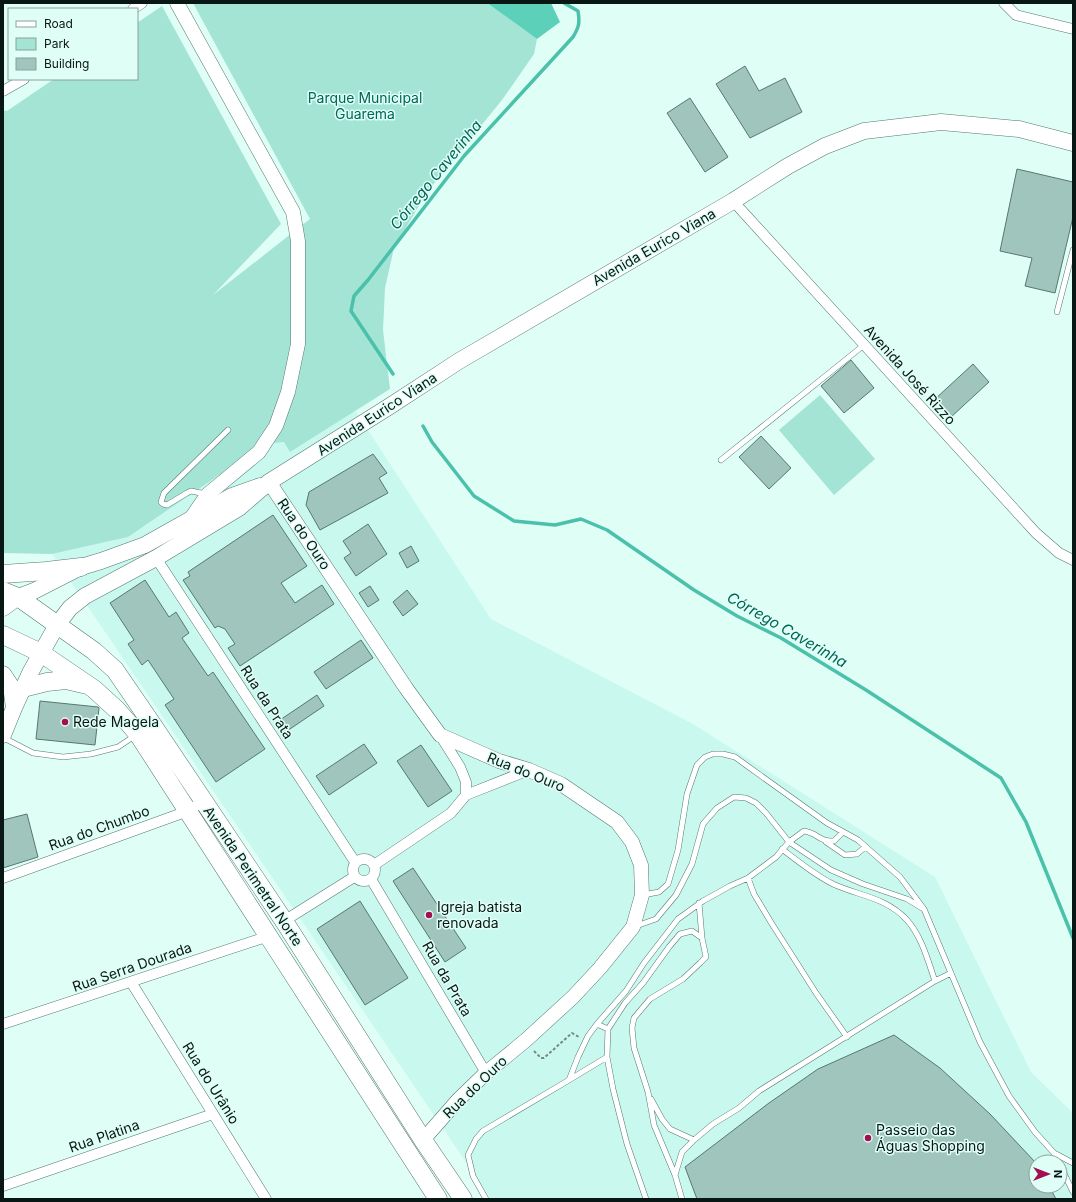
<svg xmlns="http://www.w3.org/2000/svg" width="1076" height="1202" font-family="Inter,sans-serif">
<rect width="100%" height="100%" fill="#dffef6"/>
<path fill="#c9f9ee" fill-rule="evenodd" d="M355 410 491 619 693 724 935 877 1031 1072 1073 1113V1199H491L52 554 128 537 265 444 284 442 291 451ZM1036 1162H1060V1186H1036Z"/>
<path fill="#a3e4d5" d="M193 3H487L537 39 534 54 502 100 427 192 394 248 385 288 383 330 390 389 290 452 284 442 265 444 128 537 52 554 3 553V110L7 111 54 79H137V23L162 6 281 224 213 295 310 219Z
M820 395 875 459 834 495 779 430Z"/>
<path fill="#5dd0ba" d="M487 3H551L560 22 537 39Z"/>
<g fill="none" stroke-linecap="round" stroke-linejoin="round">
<path stroke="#4bc0ab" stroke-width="3.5" d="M393 374 351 311 354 296 368 280 464 156 573 37C579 27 580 23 578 11L564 3
M423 426 432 442 474 496 514 521 555 525 581 519 607 530 694 590 737 616 781 638 866 690 1001 778 1026 822 1073 938"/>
</g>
<path fill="#a0c5bc" stroke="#567870" d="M745 66 759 91 785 78 802 112 750 138 716 84Z
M690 98 728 157 705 172 667 113Z
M1017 169 1073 182V217L1055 293 1025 286 1032 258 1000 251Z
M851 360 874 388 844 413 821 386Z
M973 364 989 382 950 418 934 400Z
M761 436 791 468 769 489 739 457Z
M373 454 387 473 379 478 388 493 320 530 306 505 309 492Z
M273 515 307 566 281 583 295 603 322 585 334 604 240 666 228 648 235 644 225 629 218 626 215 628 183 580 190 576 188 572Z
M368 524 387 554 356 576 344 558 351 553 343 541Z
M411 546 419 561 407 568 399 553Z
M145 580 169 617 176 612 189 633 182 638 208 676 213 672 265 749 216 782 165 705 174 699 148 660 142 665 128 644 134 640 110 603Z
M370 586 379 600 368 607 359 593Z
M407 590 418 604 403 616 393 602Z
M361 640 373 658 326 689 314 672Z
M317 695 324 706 284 733 277 722Z
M40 701 98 707 99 708 95 745 36 739Z
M364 744 377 763 329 795 316 776Z
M421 745 452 791 428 807 397 761Z
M27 814 38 857 3 868V820Z
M413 868 466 948 445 962 393 881Z
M360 901 408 978 365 1005 317 929Z
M894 1035 940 1068 990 1114 1036 1163V1186H1049L1056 1199H697L685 1167 769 1103 818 1069Z"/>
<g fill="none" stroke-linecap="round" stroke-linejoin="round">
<g stroke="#557870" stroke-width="6">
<path id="lane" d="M1057 312 1073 250
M721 460 864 345
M206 494 191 491 187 493 167 505 163 504 161 502 164 493 228 430
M4 738 33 753 63 757 91 754 118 747 136 735
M826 842 845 855 857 854 865 847
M782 849C799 862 815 875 833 884 859 896 886 897 907 920 922 937 928 961 935 981
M748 878 754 894 772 924 816 993 847 1037
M643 895 659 892 668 884 678 850 687 794 697 765 705 757 713 754H723L735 757 746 765 827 823 858 840 900 877 924 909 980 1042 1009 1096 1035 1132 1054 1153 1058 1162
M699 903 702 938
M636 926 656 919 676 895 692 864 703 824 717 808 734 797 746 798 756 803 766 813 789 842 831 870 863 884 907 899 922 908
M597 1024 608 1029
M569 1080 607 1057
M651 1099 662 1119 670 1129 694 1140
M1054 1153 1073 1163
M1060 1165 1073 1192
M675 1175 682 1152 694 1140 713 1124 739 1108 759 1091 935 981 951 973
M486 1199 473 1176 468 1155 476 1139 483 1131 569 1080 578 1057 588 1036 597 1024 626 991 644 963 678 919 703 901 730 886 748 878 776 857 789 842 804 831C818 833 819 842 834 841L843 832
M646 1199 627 1144 613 1089 607 1057 608 1029 625 1003 643 983 669 947 680 934 692 931 702 938 706 957 700 963 683 979 650 999 634 1018 632 1028 634 1048 648 1092 654 1125 675 1175 682 1199"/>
</g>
<g stroke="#557870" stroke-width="11">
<path id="street" d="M1004 3 1016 15 1073 29
M133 9 142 3
M3 91 24 79
M733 201 1036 533 1059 553 1073 560
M156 558 355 862
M466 795 529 770
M353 870a11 11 0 1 1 22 0a11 11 0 1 1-22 0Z
M374 865 451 813 466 795V782L460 767 440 735
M3 878 188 811 203 801
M371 879 486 1073
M284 921 354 877
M131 982 266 1199
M3 1024 269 936
M3 1186 213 1114"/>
</g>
<g stroke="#557870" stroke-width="15">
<path id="secondary" d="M177 3 293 212 298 241V344L288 392 276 426 259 452 207 495 190 520
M269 482 406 688 440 735 499 761 529 770 561 784 617 822 632 842 641 865 642 895 633 927 600 968 573 997 526 1040 486 1073 458 1100 423 1140"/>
</g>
<g stroke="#557870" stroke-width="17">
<path id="primary" d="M3 608 18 597 34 591 81 567 101 561 145 545 232 496 260 486
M3 674 11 686 14 708
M3 735 14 708 30 673 57 625 70 608 85 596 156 558 239 508 269 482 390 406 459 361 733 201 788 166 825 146 864 131 941 122 1019 129 1073 143"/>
</g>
<g stroke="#557870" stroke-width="19">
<path id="highway" d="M3 574 46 571 81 567
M3 591 18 597 94 651 115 670 152 724 284 921 423 1140 463 1199
M3 635 41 653 94 689 117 710 138 734 438 1199
M23 688 47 682 66 680 83 684"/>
</g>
<path stroke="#738984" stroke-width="2" stroke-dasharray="3 2" stroke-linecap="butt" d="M534 1051 541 1058H544L572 1033 579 1037"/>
<use href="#lane" stroke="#fff" stroke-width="5"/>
<use href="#street" stroke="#fff" stroke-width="10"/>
<use href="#secondary" stroke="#fff" stroke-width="14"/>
<use href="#primary" stroke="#fff" stroke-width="16"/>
<use href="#highway" stroke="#fff" stroke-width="18"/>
</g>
<g fill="#a20e4f" stroke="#dffef6" stroke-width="1.5">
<circle cx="65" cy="722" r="4"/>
<circle cx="429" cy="915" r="4"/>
<circle cx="868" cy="1138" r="4"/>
</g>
<g text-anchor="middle" stroke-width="3" stroke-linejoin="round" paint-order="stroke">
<g font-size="14" fill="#016759" stroke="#dffef6">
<text x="365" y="103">Parque Municipal<tspan x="365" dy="16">Guarema</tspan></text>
</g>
<g font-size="14" fill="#091714" stroke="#dffef6">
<text transform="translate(654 247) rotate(-30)" y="5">Avenida Eurico Viana</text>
<text transform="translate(910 375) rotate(48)" y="5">Avenida José Rizzo</text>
<text transform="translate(377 414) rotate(-33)" y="5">Avenida Eurico Viana</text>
<text transform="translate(304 534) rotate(56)" y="5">Rua do Ouro</text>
<text transform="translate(267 702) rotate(57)" y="5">Rua da Prata</text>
<text transform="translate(526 772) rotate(22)" y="5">Rua do Ouro</text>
<text transform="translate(99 828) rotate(-20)" y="5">Rua do Chumbo</text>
<text transform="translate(253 876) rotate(56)" y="5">Avenida Perimetral Norte</text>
<text transform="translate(132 967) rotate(-19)" y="5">Rua Serra Dourada</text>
<text transform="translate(447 979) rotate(60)" y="5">Rua da Prata</text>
<text transform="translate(211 1083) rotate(58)" y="5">Rua do Urânio</text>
<text transform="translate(475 1087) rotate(-44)" y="5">Rua do Ouro</text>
<text transform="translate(104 1136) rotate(-19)" y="5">Rua Platina</text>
</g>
<g font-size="14" fill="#091714" stroke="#dffef6" text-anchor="start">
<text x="73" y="727">Rede Magela</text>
<text x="437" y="912">Igreja batista<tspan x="437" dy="16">renovada</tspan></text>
<text x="876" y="1135">Passeio das<tspan x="876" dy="16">Águas Shopping</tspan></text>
</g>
<g font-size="15" font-style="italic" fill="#006557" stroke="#dffef6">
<text transform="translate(436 175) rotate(-51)" y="5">Córrego Caverinha</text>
<text transform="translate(787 630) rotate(30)" y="5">Córrego Caverinha</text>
</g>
</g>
<rect width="1076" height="1202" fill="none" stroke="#091714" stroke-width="8"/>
<rect x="8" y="8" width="130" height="72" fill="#dffef6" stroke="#89a29c"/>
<rect x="16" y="21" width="20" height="6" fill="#ffffff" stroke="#89a29c"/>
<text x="44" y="28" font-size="12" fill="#091714">Road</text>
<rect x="16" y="38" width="20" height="12" fill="#a3e4d5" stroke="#89a29c"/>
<text x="44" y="48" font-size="12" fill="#091714">Park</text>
<rect x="16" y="58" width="20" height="12" fill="#a0c5bc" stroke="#89a29c"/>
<text x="44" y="68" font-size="12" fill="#091714">Building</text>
<g transform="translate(1048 1174) rotate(90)"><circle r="19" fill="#dffef6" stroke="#89a29c"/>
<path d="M0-3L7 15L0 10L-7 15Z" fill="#a20e4f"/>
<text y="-6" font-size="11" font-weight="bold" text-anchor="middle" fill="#091714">N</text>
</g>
</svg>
